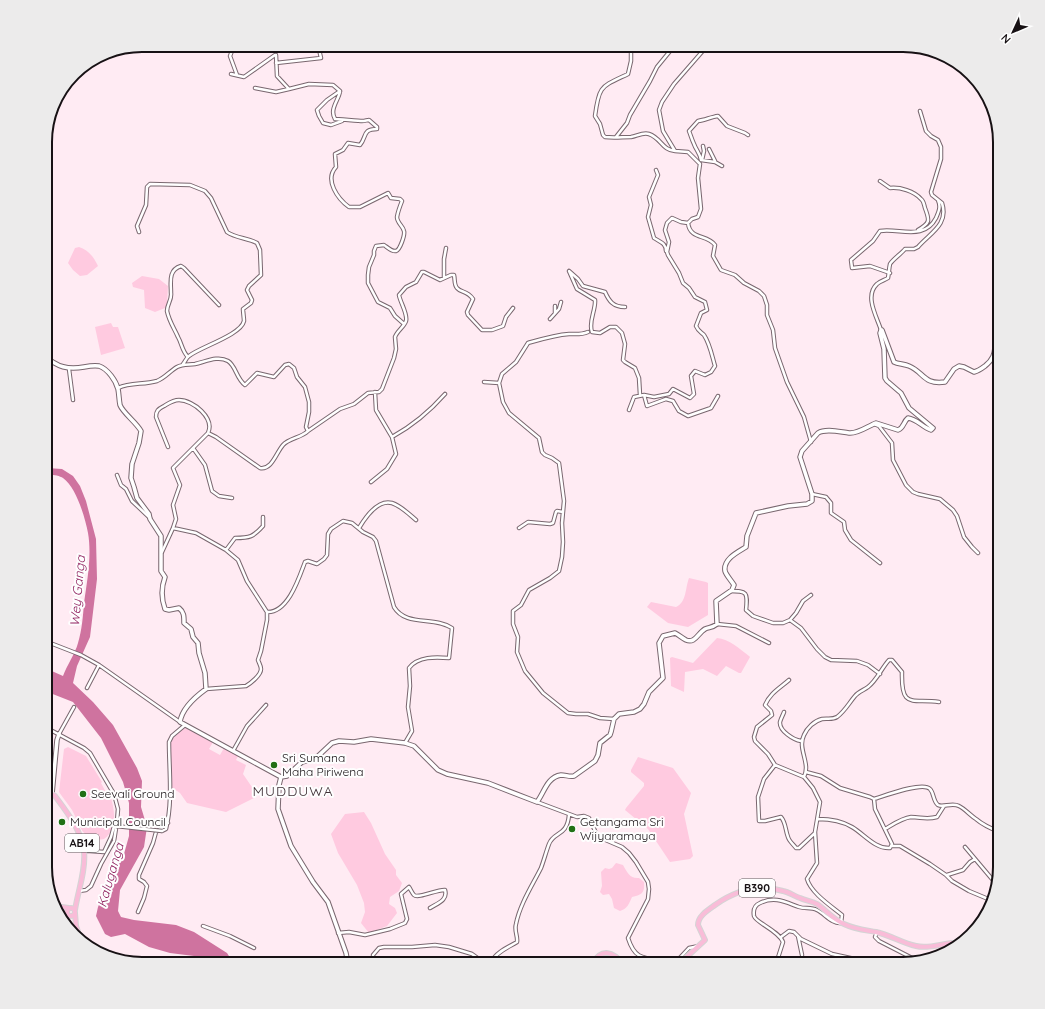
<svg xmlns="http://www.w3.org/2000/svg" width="1045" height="1009" font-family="Quicksand,sans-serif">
<rect width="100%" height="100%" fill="#ffebf3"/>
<path fill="#ffcae0" d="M79 247C88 250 94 257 98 266L87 275 80 276 73 270 68 263 75 248Z
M142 276 159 279 168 286 167 304 165 308 155 312 145 308 144 290 133 287 132 283Z
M111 323 113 327H118L125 348 101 355 95 327Z
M689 578 706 582 708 583V615L688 627 668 623 647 607 651 602 676 607C687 602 685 588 689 578Z
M717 638C729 639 740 649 749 656L750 657 741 673H739L726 666 717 676 703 669 685 672 684 692 671 686 670 658 672 657 693 663Z
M184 728H186L213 742 209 749 220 755 224 748 238 756 236 760 246 765 243 774 256 793 254 798 226 812 187 803 180 793 171 787 170 743 171 740Z
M68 747 86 756 102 782 101 783 108 796 110 795C115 810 118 829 104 839 82 843 80 824 72 810 68 804 63 798 59 792L64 749Z
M638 757 673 768 691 793 684 814 693 856 690 859 670 862 648 829 625 810 626 808 644 786V783L631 772V770Z
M364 812 371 823 385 854 396 870V875L402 883 399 891 390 897 389 904 395 908 397 913 387 926 369 933 361 923 365 912 364 903 357 885 338 853 331 834 345 814Z
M616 863 623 865C627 872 630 879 639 878L644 882C645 893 642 895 632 897 629 904 627 909 620 911L614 908 612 899 609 894 603 895 600 892 602 886 601 872 605 868 609 869 612 868Z"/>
<path fill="#cf739f" d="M47 468 62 469 73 476 80 486 86 501 96 539 97 579 90 637 77 666 73 683 93 702 113 725 137 768 142 781 141 807 147 827 144 847 120 890 118 911 121 917 134 920 176 925 194 932 227 953 234 964H213L194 956 170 953 149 947 125 934 111 937 105 934 96 916 98 907 112 875 124 854 129 836V803L123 782 101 738 73 702 45 691V668L63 676C67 665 75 654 78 643 82 630 83 616 84 603 87 581 92 556 88 533 85 517 76 487 63 478 59 475 50 474 45 475V469Z"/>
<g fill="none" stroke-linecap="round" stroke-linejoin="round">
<g stroke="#79676f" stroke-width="4.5">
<path id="street" d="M233 45 234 46 230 56 237 75
M631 45V61L628 74C601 87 599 85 595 116L600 124 603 135 605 137C614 138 622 137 631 137 637 136 643 132 649 134 661 138 662 150 675 151
M708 45 674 84 662 102 659 110 663 131 675 151 688 152 700 164 698 178 701 209 698 217 692 219 688 223C690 240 707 234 715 245L713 256 721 270 735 275 744 283 759 291 764 296 767 305V315L773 330 775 348 787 382 804 417 811 442
M276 63 321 58 318 45
M231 74 244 77 275 55
M255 88 276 92 289 89 277 76 276 55
M289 89 309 84 333 85 340 91C339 100 329 109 335 119 337 119 360 121 362 121 365 121 367 120 369 120L377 127V129C362 129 367 137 360 145L348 143 343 150 335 154 336 167C324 180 338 199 349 207H360L388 193 391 198 400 199 402 201C400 206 398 211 397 217 397 223 403 226 404 231 405 235 400 250 396 251 392 252 387 247 384 245L376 246 374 251V255L369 267 368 275V283L378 302 390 308 395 316 404 324
M340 91 327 100 317 110 319 116 323 123 331 125 342 121
M616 137 627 123 630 115 650 81 657 67 675 45
M709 149 715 161
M702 160 704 151 703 146
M722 166 715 162 701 160C700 153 696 150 694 144 692 140 691 136 689 131L698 121C705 120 711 117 718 116L727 126 745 133 748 135
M656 170 658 175 649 197 651 205 648 217 654 238C660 242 666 243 666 251
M880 181 890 188C900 187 914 191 921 199 924 201 924 205 925 208 930 221 930 223 918 230
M139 232 137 226 146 205 147 187 150 184 190 185 205 191 211 198 227 232C235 238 248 238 257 243L260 250 261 275 249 286 247 290 252 300 251 303 243 309C243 312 244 318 244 321 241 335 200 347 189 356 186 358 185 362 183 364
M890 273 870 266 852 268 851 260 873 241 880 231C900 228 924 241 936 218 939 211 941 207 938 200
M444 278V259L446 248
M625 307C613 307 609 301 605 292L583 286 578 279 569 271 577 289 595 300C596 310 588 322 592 332L600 333 610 327H616L622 333 625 344 623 360 625 362 635 368 639 378 640 395
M555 313V306
M550 319 559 309 561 302
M881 330C877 317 864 296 877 284 880 281 885 280 888 278 889 273 889 268 890 264 892 260 902 253 905 249H914L918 247C930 233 949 225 942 203L932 195 931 192 941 159V147L938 140 931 136 926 131 920 111
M994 356H1000
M188 357C182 351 182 344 178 337 174 328 169 321 167 311 167 304 172 300 171 293 171 282 168 270 181 266L184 268 219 305
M69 369 73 400
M484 382 499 383 503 402 509 413 539 438 542 452 545 455 552 458 559 463 564 501 562 523 563 542 562 557 559 571 550 578 529 590 521 605 513 611V624L518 637 517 652 525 671 543 693 568 713 576 714H588L600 718 614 719
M499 383 502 374 516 362 528 343C542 339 555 335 569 334 576 334 581 335 588 332
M118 388C131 382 143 385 157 381 165 378 170 371 177 367 183 364 189 365 195 364 205 362 218 355 228 361 236 366 236 378 245 385L257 373 274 377 285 365 289 364 294 368 297 377 305 387 309 402V412L306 427 308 431 340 409 354 404 368 393 379 392 382 389 394 358 396 349 395 337C397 331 404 327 406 321 408 314 400 302 399 295L406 287 416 282 422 272H424L440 280 451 275H454C455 279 454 285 457 288 461 293 467 290 473 299L467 312 468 315 482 330H492L503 326 506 317 513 308
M644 395 647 406 666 399 673 401 679 411 688 416 711 408 718 396
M629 410 634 397 644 395 654 397 669 394 673 389 690 398 694 394 691 376 695 371 705 375 711 372 715 366C712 356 710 344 704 335 701 332 698 331 696 326L701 313 707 310 705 302 695 297 689 288 683 283 679 273 668 255 667 252 669 242 665 230 667 223 672 218 681 222 688 223
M874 424 879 426 892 443 893 460 906 485 913 492 918 494 940 499 953 510 957 516 964 537 972 547 978 553
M392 437C412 426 430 411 445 394
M168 447 156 417C156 411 158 409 164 406 169 403 173 400 179 400 193 400 215 418 208 433
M193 448 205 465 212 491 219 496 232 498
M117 475 121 485 126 489 132 501 150 518
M371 482 387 469 396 454 392 437 376 410 375 392
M812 494 826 497 831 503V513L844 522 845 530 851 540 880 563
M173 528 196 533 226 550 238 560 247 581 267 612V620L261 651 258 660C259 663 261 666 261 669 261 675 251 683 246 686L206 689
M359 528C365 518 378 499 392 503 401 506 409 514 416 520
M519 528 528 522 550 524 553 523 556 512 557 511 563 512
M226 550 235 538C250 538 253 537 263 526V517
M162 552 173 528 176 519 173 505 180 485 173 468 208 433 216 437 260 468C272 470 276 453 283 445 289 438 301 438 308 431
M730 591C747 591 748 592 746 610L753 616 773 623H783L790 620 796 613 803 601 811 595
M267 612C288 613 299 578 305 562L308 561 317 564 324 559 327 555 328 534 331 529 343 521 352 523 363 532 373 537 376 541 394 607C406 627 434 616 452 628L449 658C436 657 418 656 409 668L410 686 408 707 412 731 405 743
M790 620 801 628 817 649 825 657 831 660 857 661 868 665 880 674
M717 624 736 626 769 643
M45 641 81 655 99 665 180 722
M87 688 99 665
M784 712C783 715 781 718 780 722 779 731 794 740 801 741
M45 727 84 748 90 753 114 794 118 809 117 822 114 841 101 864 91 886 86 890 79 891
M59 734 74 707
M233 751 247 726 266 705
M775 765 764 779 758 797 759 821H765L781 817C786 823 785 829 788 837 789 841 793 844 796 848H799L815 833
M806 772 821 776 840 788 870 797 874 799C884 796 923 781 930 789 934 793 933 801 938 805 943 808 952 802 959 806 965 809 970 815 976 819 983 825 992 829 1000 832
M804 777C811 763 797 749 804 735 807 728 814 721 822 719 827 718 832 720 837 717 845 711 849 703 855 696 858 692 864 690 868 687 877 680 881 669 889 660H892L902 672C901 710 912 698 939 702
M537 802 577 817 584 816 589 818 597 835 601 838 622 847 629 853 636 862 648 882 649 889 648 899 628 938C634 957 641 958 659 960L662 964
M818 819C829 819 842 821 852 827 864 834 875 849 890 848L892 844 875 809 874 799
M885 829C892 825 902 818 911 817 921 817 926 820 937 817L944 806
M162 831 166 829C173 801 169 770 169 742L172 736 185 725
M892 846H900L930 864 946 875 952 881 969 891 993 901
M965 847 992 879 997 882
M84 851H90L104 852 111 837 114 826H116
M947 875 963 870 970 862 975 859
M138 912 144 898 147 886 144 882 139 879V875L153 843 156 832 168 823
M203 926 230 936 254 948
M877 932 875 937 879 941 918 961
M338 933 349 932 365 935 390 929 405 923 407 919 401 894 409 887C411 890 412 893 414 895 418 899 438 889 445 890 448 900 438 903 430 908
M798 936 802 955
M781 937 789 931 794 932 801 939 832 954 864 961 867 964
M374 964 373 955 379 948 384 947H412L435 945 449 947 472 954 479 959 481 964
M494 964 492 961C496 952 509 947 517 942 518 936 514 931 516 924 520 904 532 886 541 868 544 860 546 852 549 844 554 831 567 837 569 815
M674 964 689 948 699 946
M776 964 783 942C778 930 756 923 754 916 753 910 755 905 760 903 775 896 785 902 799 907 805 909 811 907 817 910 825 914 832 924 841 923L842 915C831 906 811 893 807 879L817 863 815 832 820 802 813 788 804 777 775 765 768 754 755 741 754 737 757 727 772 715 771 711 765 705C770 693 780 688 789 680"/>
</g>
<g stroke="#79676f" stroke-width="5.5">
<path id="secondary" d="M45 356C57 367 68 370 84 367 89 366 94 365 99 366 108 369 116 381 118 389 119 394 119 400 120 405 123 413 136 422 141 431L139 443 132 464 131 478 134 487 137 498 149 514 150 519 161 536V571L165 577C161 588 161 598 165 609L169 610 179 608C184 612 184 616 184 623L191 629 193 637 198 643 199 653 205 673 206 689C195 697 182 708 180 722L281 777
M281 777 287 776 302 762 316 758 332 743 339 741 354 742 371 739 405 743 414 746 438 770 447 774 488 783 537 802C544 793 547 777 561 775 566 775 569 777 574 776L595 761 598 755 600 743 610 735 611 732 614 719 619 714 634 712 640 709 644 704 649 692 663 678 659 643 663 636 675 633C679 635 682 638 686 640 695 644 698 633 705 629 709 627 712 628 717 624L716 601 732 590 734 585C731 580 726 575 725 571 723 559 738 552 746 547L747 536 756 513 788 506 807 504 812 501V494L800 457 802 451 818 433C826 428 840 432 849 433 858 434 868 426 876 423L898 430C904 428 903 422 908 418 917 419 922 427 931 430L933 428 909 408 901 393 887 381 885 378 884 349 880 333 881 330H882L894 362C898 364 904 364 909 366 924 372 923 385 945 382L954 369 959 366 964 367 974 372C978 371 981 369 985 366 1000 354 991 346 1000 332
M281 777 279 785 278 809 291 846 313 882 328 902 346 953 348 964
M52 794 57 740 59 734"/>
</g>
<g stroke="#d5d4d5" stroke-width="6">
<path id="primary" d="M45 794H52L55 796C67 812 81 830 84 851 86 870 78 891 75 910
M54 906 69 908
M67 912a4 4 0 1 1 8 0a4 4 0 1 1-8 0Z
M75 913 76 926 81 940
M59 914 68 915
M592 964C602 947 613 952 624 964
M679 964 705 940 698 925C698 916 708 910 715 905 735 891 759 884 783 891 789 892 794 896 800 898 806 901 812 901 817 904 827 911 833 919 844 924 854 929 865 930 876 932 890 935 902 943 916 946 931 950 946 941 961 943"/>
</g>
<use href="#street" stroke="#fff" stroke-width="2.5"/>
<use href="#secondary" stroke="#fff" stroke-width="3.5"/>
<use href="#primary" stroke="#f9bcd8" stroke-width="4"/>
<g stroke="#79676f" stroke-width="4.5" stroke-linecap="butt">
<path id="street-bridge" d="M116 826 162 831"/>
</g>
<use href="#street-bridge" stroke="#fff" stroke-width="2.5"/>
</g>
<g fill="#217015" stroke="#fefefe" stroke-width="1.5">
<circle cx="274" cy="765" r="4"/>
<circle cx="83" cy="794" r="4"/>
<circle cx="62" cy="822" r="4"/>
<circle cx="572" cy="829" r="4"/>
</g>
<g text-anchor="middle" stroke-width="4" stroke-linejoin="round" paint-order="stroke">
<g fill="#fefefe" stroke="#5c585a" stroke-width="1">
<rect x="65" y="834" width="34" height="18" rx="3"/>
<rect x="739" y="879" width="36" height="18" rx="3"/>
</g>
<g font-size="11" font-weight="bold" fill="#171114">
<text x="82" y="847">AB14</text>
<text x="757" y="892">B390</text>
</g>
<g font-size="12" fill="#171114" stroke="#fefefe" text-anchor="start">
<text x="282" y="762">Sri Sumana<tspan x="282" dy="14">Maha Piriwena</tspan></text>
<text x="91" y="798">Seevali Ground</text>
<text x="70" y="826">Municipal Council</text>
<text x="580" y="826">Getangama Sri<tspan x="580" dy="14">Wijyaramaya</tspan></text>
</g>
<g font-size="13" font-style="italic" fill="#90215f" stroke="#fefefe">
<text transform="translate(77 591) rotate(-85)" y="5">Wey Ganga</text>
<text transform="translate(110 875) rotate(-74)" y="5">Kaluganga</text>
</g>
<g font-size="14" letter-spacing="1" fill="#403137" stroke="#fefefe">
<text x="293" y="796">MUDDUWA</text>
</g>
</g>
<path d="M0 0H1045V1009H0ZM142 52H903A90 90 0 0 1 993 142V867A90 90 0 0 1 903 957H142A90 90 0 0 1 52 867V142A90 90 0 0 1 142 52Z" fill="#ecebeb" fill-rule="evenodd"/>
<path fill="none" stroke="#171114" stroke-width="2" d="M142 52H903A90 90 0 0 1 993 142V867A90 90 0 0 1 903 957H142A90 90 0 0 1 52 867V142A90 90 0 0 1 142 52Z"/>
<g transform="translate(1013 32) rotate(226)" stroke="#fefefe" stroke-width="3" paint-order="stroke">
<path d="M0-3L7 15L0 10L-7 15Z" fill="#171114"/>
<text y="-6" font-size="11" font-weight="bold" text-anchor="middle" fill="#171114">N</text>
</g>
</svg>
